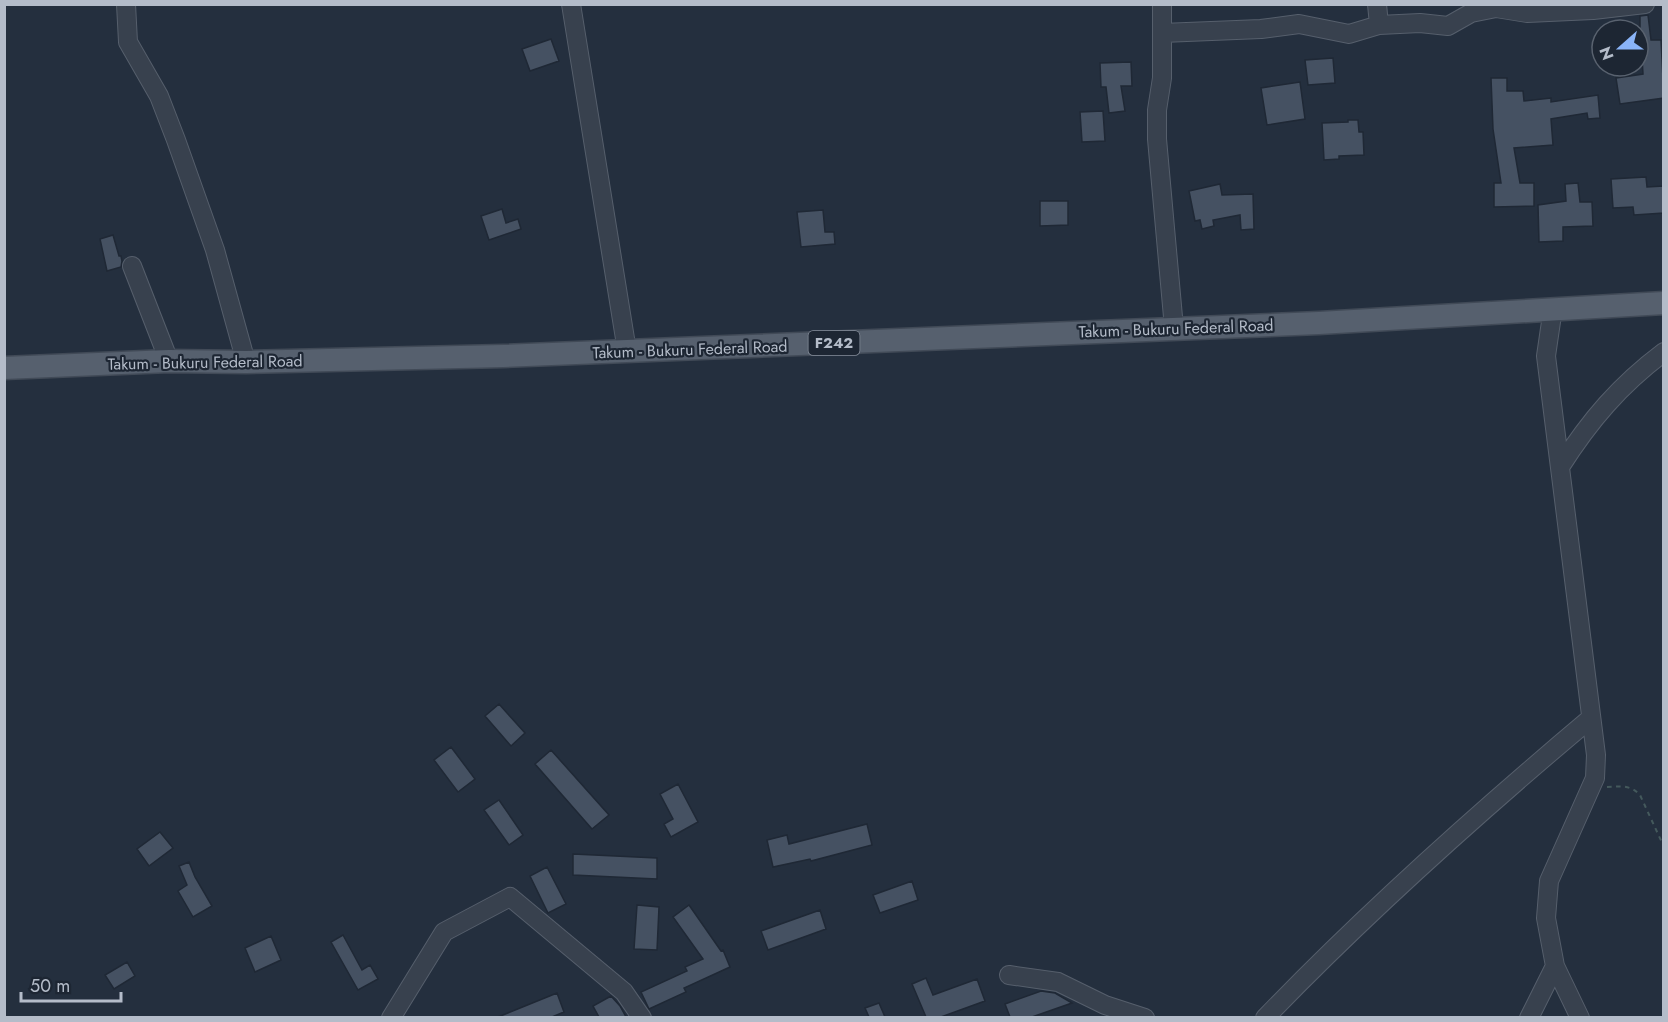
<svg xmlns="http://www.w3.org/2000/svg" width="1668" height="1022" font-family="Jost,sans-serif">
<rect width="100%" height="100%" fill="#242f3e"/>
<path fill="#455162" stroke="#1f2835" stroke-width="1.5" d="M1648 15 1651 40H1661L1664 98 1620 104 1616 78 1643 74 1641 40H1638V28L1640 27V16Z
M551 39 559 61 530 71 522 49Z
M1333 58 1335 83 1308 85 1305 60Z
M1131 62 1132 86H1121L1125 111 1109 113 1106 87H1101L1100 63Z
M1491 78H1507V91H1523L1524 101 1551 98V102L1598 95 1600 118 1588 119 1587 113 1551 119 1553 145 1514 148 1520 183H1534V206L1494 207V183H1501L1493 129Z
M1300 82 1305 119 1267 125 1261 88Z
M1103 111 1105 141 1082 142 1080 112Z
M1348 120H1358L1359 132H1363L1364 155 1339 156V159L1324 160 1322 123 1348 122Z
M1646 177 1647 187 1664 186V213L1634 215 1633 207 1613 208 1611 179Z
M1578 183 1580 202H1592L1593 226 1563 227V241L1539 242 1538 205 1566 201 1565 184Z
M1220 184 1222 195 1253 194 1254 229 1241 230 1240 215 1213 220 1214 226 1202 229 1200 220 1195 221 1189 191Z
M1040 201H1068V225L1040 226Z
M502 209 506 223 518 219 521 229 489 240 481 216Z
M823 210 825 232H834L835 244 801 247 797 212Z
M113 235 119 256H121L122 261 121 267 107 271 100 239Z
M499 704 525 733 511 746 485 716Z
M451 747 475 779 458 792 434 760Z
M551 750 609 815 592 829 535 764Z
M678 784 698 822 671 837 664 824 673 819 660 794Z
M499 800 523 835 509 845 484 810Z
M867 824 872 845 811 861 810 859 773 867 767 840 787 835 789 844Z
M160 832 173 848 149 866 137 849Z
M573 854 657 858V879L573 875Z
M189 862 195 877 212 906 193 917 178 891 187 885 179 866Z
M547 867 566 904 548 913 530 876Z
M912 881 918 900 880 913 873 895Z
M637 905 659 907 657 950 634 949Z
M689 905 721 951 723 950 730 967 684 988 686 992 649 1009 641 992 687 971 685 967 703 959 673 917Z
M820 910 826 929 768 950 761 931Z
M343 935 362 970 370 965 378 979 358 990 331 942Z
M271 936 281 960 255 972 245 948Z
M127 962 135 976 114 989 105 975Z
M926 978 933 995 977 979 985 1001 941 1017H926L912 984Z
M1041 991 1055 993 1072 1003 1032 1017H1010L1005 1004Z
M557 993 564 1012 552 1017H498Z
M611 996 620 1006 626 1017H599L593 1006Z
M879 1003 885 1017H869L865 1008Z"/>
<g fill="none" stroke-linecap="round" stroke-linejoin="round">
<g stroke="#565f6c" stroke-width="20">
<path id="minor" d="M126 4 128 42 159 96 176 140 215 250 246 362
M571 4 627 351
M1162 4V78L1157 110V139L1174 328
M1377 4 1379 25
M1162 33 1261 29 1299 24 1349 34 1379 25 1420 23 1448 26 1471 13 1496 8 1527 13 1593 10 1645 4
M132 266 169 361
M1553 308 1546 356 1596 755 1595 778 1549 881 1546 918 1555 966 1580 1018
M1560 467C1590 420 1620 385 1664 352
M1009 975 1058 982 1105 1005 1145 1018
M391 1018 444 932 510 897 624 992 642 1018
M1265 1018C1368 911 1478 813 1591 718
M1529 1018 1555 966"/>
</g>
<g stroke="#414a57" stroke-width="25">
<path id="major" d="M4 368 169 361 246 362 503 356 1319 323 1664 303"/>
</g>
<path stroke="#44595c" stroke-width="2" stroke-dasharray="4.5 4.5" stroke-linecap="butt" d="M1607 787C1621 786 1631 785 1640 795L1664 847"/>
<use href="#minor" stroke="#38414e" stroke-width="18"/>
<use href="#major" stroke="#56606e" stroke-width="22"/>
</g>
<g text-anchor="middle" stroke-width="4.5" stroke-linejoin="round" paint-order="stroke">
<rect fill="#1d2633" stroke="#878f9c" stroke-width="1.5" x="808.5" y="331" width="51" height="24" rx="4.5"/>
<g font-size="15" font-weight="bold" fill="#b4bcc9">
<text x="834" y="348">F242</text>
</g>
<g font-size="16" fill="#b4bcc9" stroke="#1d2633">
<text transform="translate(1176 328) rotate(-2)" y="6">Takum - Bukuru Federal Road</text>
<text transform="translate(690 349) rotate(-2)" y="6">Takum - Bukuru Federal Road</text>
<text transform="translate(205 362) rotate(-1)" y="6">Takum - Bukuru Federal Road</text>
</g>
</g>
<rect width="1668" height="1022" fill="none" stroke="#b4bcc9" stroke-width="12"/>
<g transform="translate(1620 48) rotate(249)"><circle r="28" fill="#1d2633" stroke="#59626f" stroke-width="1.5"/>
<path d="M0-4.5L10 22L0 15L-10 22Z" fill="#8ab4f8"/>
<text y="-9" font-size="16" font-weight="bold" text-anchor="middle" fill="#b4bcc9">N</text>
</g>
<path d="M21 992v9h100v-9" fill="none" stroke="#b4bcc9" stroke-width="3"/>
<text x="30" y="992" font-size="18" fill="#b4bcc9" stroke="#1d2633" stroke-width="4.5" paint-order="stroke">50 m</text>
</svg>
